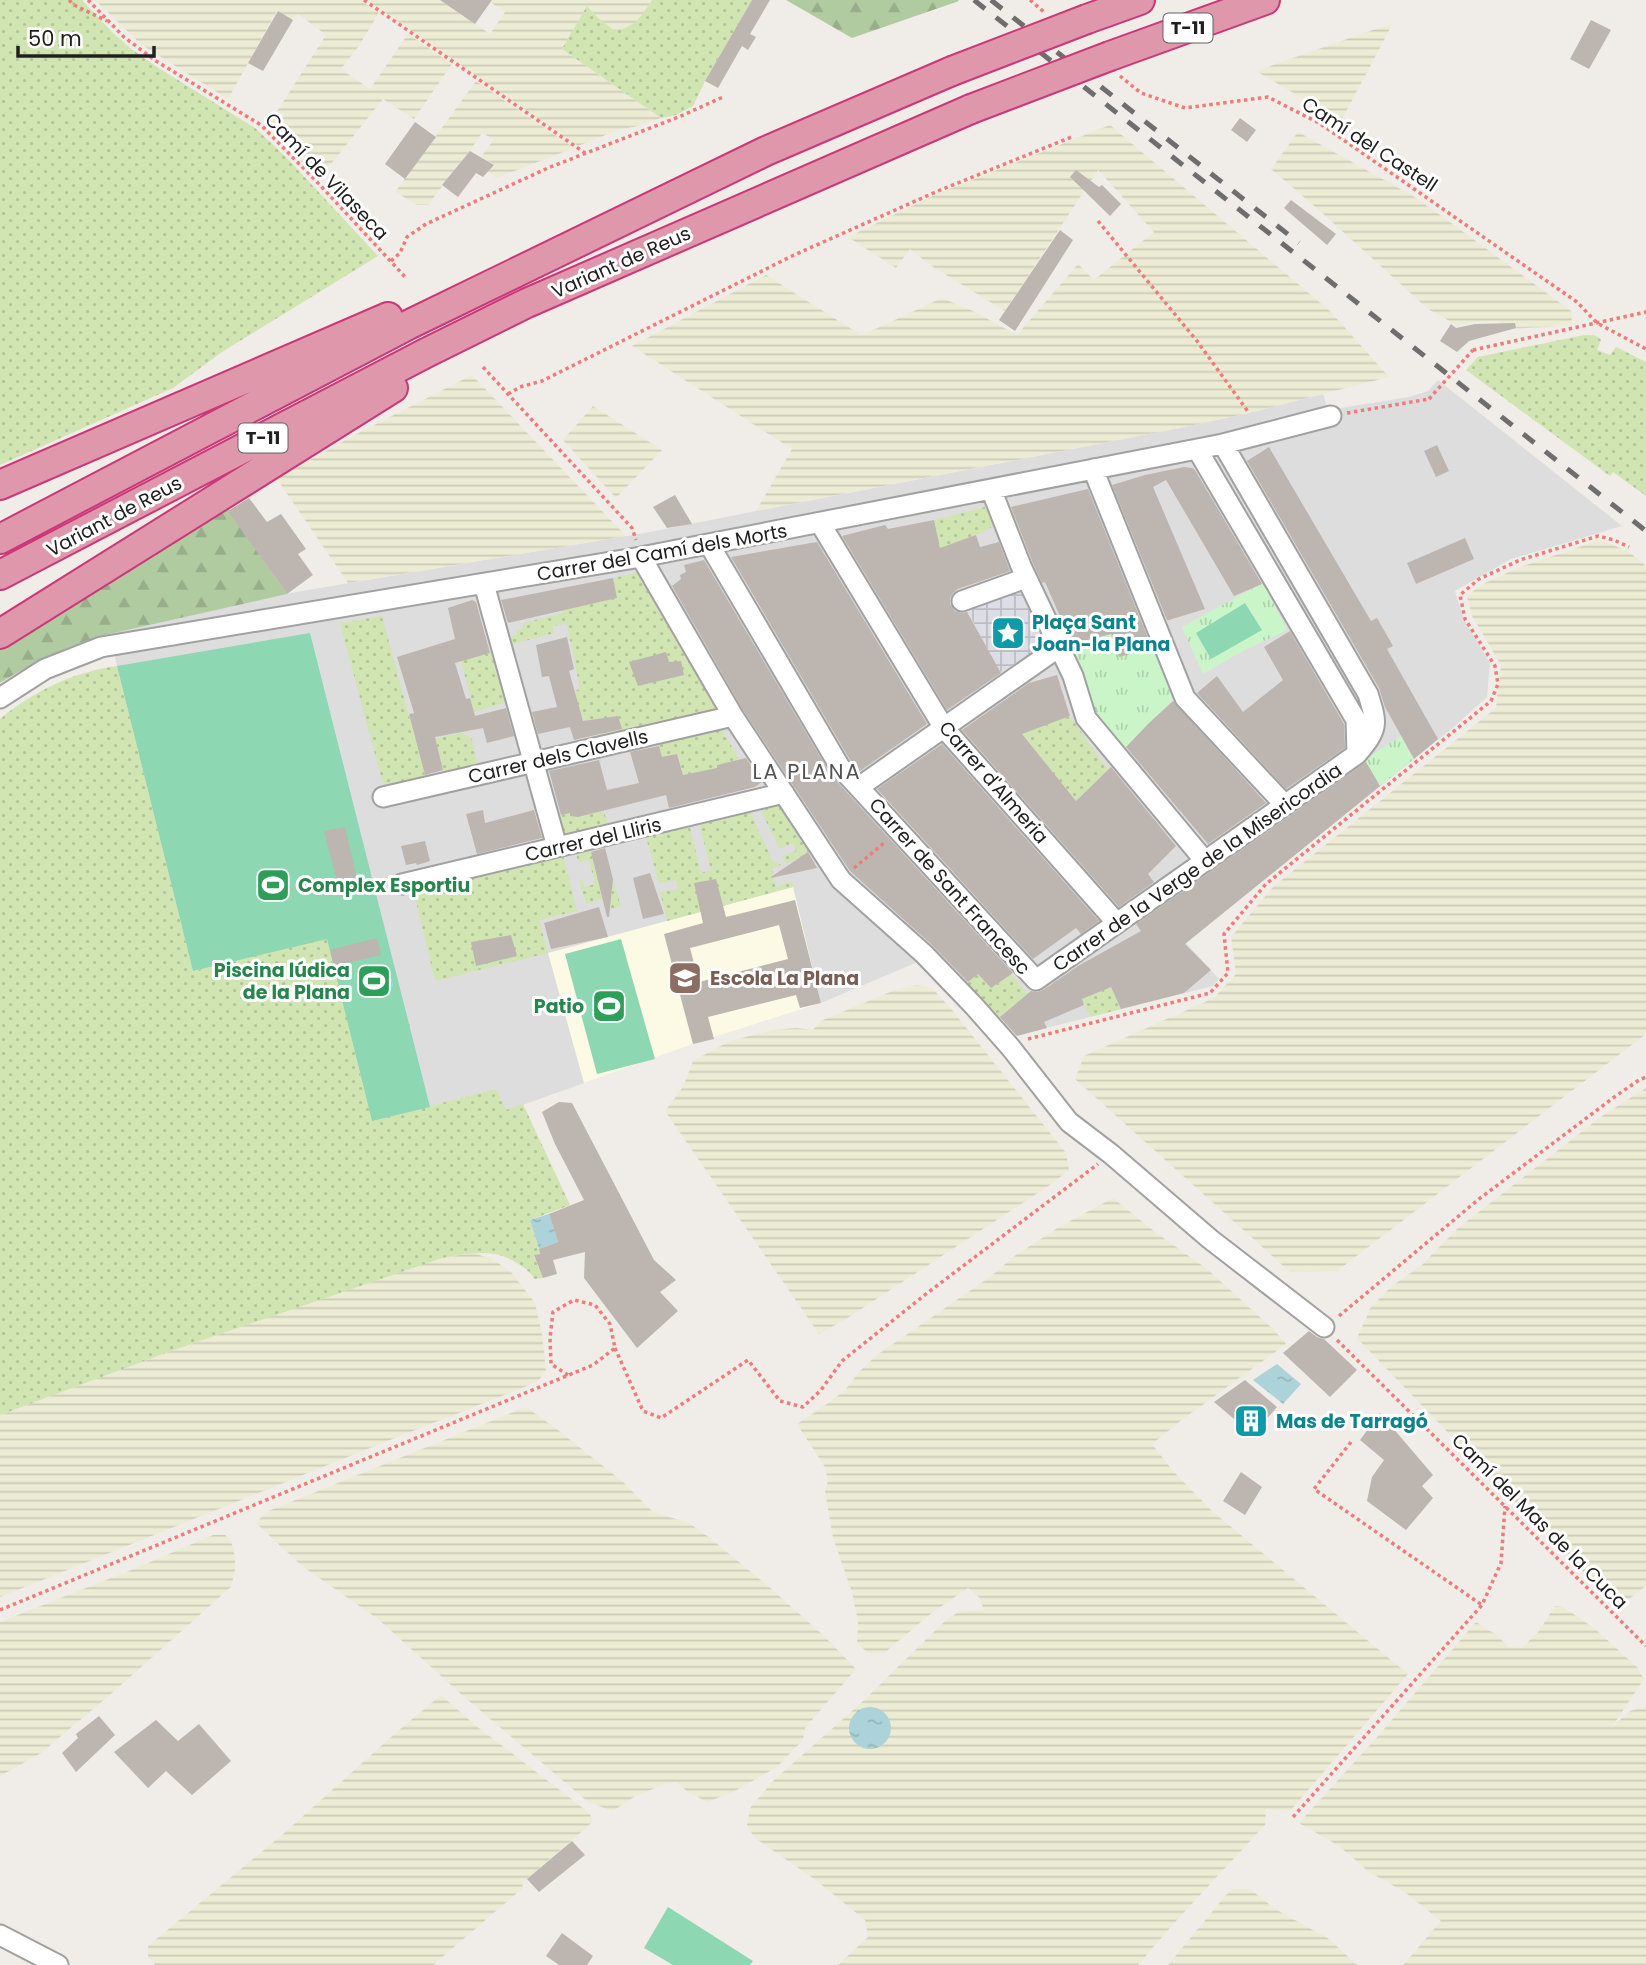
<svg xmlns="http://www.w3.org/2000/svg" width="1646" height="1965" font-family="Poppins,sans-serif">
<defs>
<pattern id="farmland-rules" width="6" height="5" patternUnits="userSpaceOnUse" patternTransform="scale(1.75)"><rect width="6" height="5" fill="#ececd5"/><path d="M0 2.5h6" fill="none" stroke="#cacab7"/></pattern>
<pattern id="grass-dots" width="8" height="8" patternUnits="userSpaceOnUse" patternTransform="scale(1.75)"><rect width="8" height="8" fill="#d0e5b2"/><path d="M2 2h.1M6 6h.1" fill="none" stroke="#b2c499" stroke-width="1.8" stroke-linecap="round"/></pattern>
<pattern id="forest-firs" width="22" height="20" patternUnits="userSpaceOnUse" patternTransform="scale(1.75)"><rect width="22" height="20" fill="#b1cba0"/><path d="M5 1l3.5 6h-7zM16 11l3.5 6h-7z" fill="#98ae8a"/></pattern>
<pattern id="park-tufts" width="24" height="20" patternUnits="userSpaceOnUse" patternTransform="scale(1.75)"><rect width="24" height="20" fill="#caf5c9"/><path d="M3 7l-1-3M5 7V3M7 7l1-3M15 17l-1-3M17 17v-4M19 17l1-3" fill="none" stroke="#add2ac"/></pattern>
<pattern id="plaza-grid" width="8" height="8" patternUnits="userSpaceOnUse" patternTransform="scale(1.75)"><rect width="8" height="8" fill="#dcdde5"/><path d="M0 4h8M4 0v8" fill="none" stroke="#bcbdc4"/></pattern>
<pattern id="water-ripples" width="26" height="14" patternUnits="userSpaceOnUse" patternTransform="scale(1.75)"><rect width="26" height="14" fill="#acd3d9"/><path d="M2 4q2-2 4 0t4 0M15 11q2-2 4 0t4 0" fill="none" stroke="#94b5ba"/></pattern>
</defs>
<rect width="100%" height="100%" fill="#f0ece7"/>
<path fill="#dedddd" d="M1438 380 1622 526 1511 559 1455 591 1464 620 1490 663 1487 697 1455 726 1186 943 1219 979 1213 986 1010 1037 932 956 821 1003 693 1044 506 1111 430 1107 372 1121 327 939 193 971 117 666 108 624 650 532 1174 429 1249 413 1323 394 1328 410 1409 397 1428 391Z"/>
<path fill="#fcfae4" d="M793 887 821 1003 693 1044 584 1083 548 953Z"/>
<path fill="url(#farmland-rules)" d="M95 0H360L379 13 358 47 341 69 370 89 408 34 452 64 414 119 383 99 319 179 267 127 326 35 298 14 293 20 277 11 228 99 142 45Z
M367 0H440L490 34 505 12 487 0H652L639 20 629 28 614 31 598 18 588 7 562 49 661 118 637 126 615 131 578 146Z
M1393 23 1341 121 1256 71Z
M476 81 574 148 496 178 488 171 493 164 481 157 494 139 482 133 467 155H466L428 205H417L395 192Z
M1110 125 1330 311 1389 377 1249 413 1174 429 756 511 792 449 632 346 766 275 861 335 880 327 942 298 975 312 1017 335 1078 264 1094 280 1154 232 1098 170 1005 311 930 265 910 249 896 268 848 237 937 194Z
M1298 132 1413 196 1443 217 1571 311 1572 324 1549 327 1499 329V321L1476 322 1457 325 1428 309 1320 211 1271 169Z
M472 375 626 536 348 583 277 479 349 438Z
M593 406 662 450 616 498 563 440Z
M1600 540 1628 551 1646 566V1034L1337 1271 1290 1272 1075 1079 1084 1056 1214 998 1236 974 1231 937 1273 887 1496 708 1501 665 1472 616 1467 596 1483 584 1520 567Z
M917 985 932 988 952 1010 1066 1153 1069 1170 1050 1185 846 1319 819 1334 665 1111 683 1087 693 1061 730 1041 773 1030 796 1028 813 1030 821 1021 835 1015 895 990Z
M1646 1088V1586L1617 1608 1357 1338 1371 1307 1392 1286 1422 1265 1457 1229 1602 1116Z
M1113 1198 1155 1232 1207 1269 1273 1329 1286 1344 1183 1419 1152 1444 1173 1471 1212 1511 1408 1674 1290 1811 1266 1809 1265 1825 1174 1923 1138 1965H838L868 1937 865 1920 817 1881 755 1838 747 1826 750 1808 773 1781 860 1704 947 1619 959 1612 984 1610 979 1597 968 1588 933 1612 883 1654 868 1653 857 1643 858 1622 852 1592 833 1538 825 1491 828 1481 825 1467 797 1424 830 1402 846 1389 858 1373 877 1355 990 1277 1016 1255 1059 1227Z
M473 1253 492 1259 511 1272 535 1303 542 1334 546 1371 537 1382 390 1440 0 1597V1415L171 1351 325 1297 442 1258Z
M526 1407 558 1430 623 1482 653 1512 689 1523 710 1538 769 1587 822 1634 856 1669 805 1728 803 1740 777 1767 733 1792 707 1802 688 1792 676 1782 662 1785 634 1797 613 1811 588 1802 462 1695 378 1619 302 1566 256 1523 266 1512Z
M213 1535H225L231 1541 235 1557V1570L231 1587 112 1693 41 1753 0 1776V1622L134 1569Z
M1555 1606 1563 1607 1594 1628 1637 1667 1644 1679 1611 1728 1630 1711 1646 1706V1965H1403L1441 1921 1406 1893 1369 1872 1339 1846 1299 1823 1378 1736 1476 1622 1498 1636 1508 1647 1522 1648 1539 1631Z
M441 1695 475 1725 578 1804 590 1814 593 1821 587 1827 522 1883 523 1888 433 1965H155L148 1956V1946L282 1835 399 1730Z
M1231 1889H1250L1275 1909 1329 1939 1357 1965H1168Z"/>
<path fill="url(#grass-dots)" d="M0 0H82L112 32 130 48 157 67 255 128 286 157 378 256 222 352 173 388 0 465Z
M652 0H752L705 81 693 106 676 115 661 118 562 49 587 6 598 18 615 31C636 26 640 18 652 0Z
M1584 335C1591 335 1596 334 1601 340L1597 350 1610 355 1616 347 1646 362V496L1613 472 1610 476 1466 370 1478 357Z
M985 507 994 526 976 535 940 548 934 520Z
M643 572 721 707 606 735 602 720 591 722 594 736H593L589 720 578 722 574 691 580 689 567 624 553 626 554 633 510 645 508 637 517 635 516 630 523 629V623L563 613 558 588 576 587 579 606 617 598 613 578Z
M382 616 426 779 384 788 340 623Z
M493 652 508 702 474 712 461 661Z
M117 666 193 971 327 938 340 993 402 997 410 1026 352 1040 372 1121 496 1089 506 1110 523 1104 570 1205 530 1220 540 1253 534 1256 543 1278 534 1279C531 1273 528 1271 523 1267 497 1247 472 1253 442 1258L171 1351 0 1415V719C34 691 73 672 117 666Z
M1070 716 1108 770 1076 801 1022 734Z
M719 726 740 760 717 769 683 775 678 754 662 757 657 739Z
M462 733 472 739 478 766 444 774 438 750H429L427 740Z
M782 801 809 840 804 845 809 852 798 859 786 863 782 856 796 851 793 843 779 849 760 808Z
M749 809 772 860 781 865 772 869 776 887 792 881 793 887 667 921 660 892 678 889 676 880 659 883 645 834 689 823 701 873 711 870 699 823Z
M604 811 608 827 572 834 563 833 555 816 570 813V815L578 817Z
M591 850 601 894 612 892 613 879 621 906 611 909 607 898 586 904 579 880 582 879 585 887 595 884 589 860 579 862 575 853Z
M563 855 577 911 539 920 548 953 435 981 413 889 525 865V863Z
M978 974 991 988 1011 974 1027 994 996 1021 964 986Z
M1108 982 1121 1009 1090 1017 1082 999 1102 991Z"/>
<path fill="url(#forest-firs)" d="M786 0H958L959 1 852 38Z
M227 508 287 594 96 637C62 649 31 664 0 683V645Z"/>
<path fill="url(#park-tufts)" d="M1263 583 1287 630 1241 652 1203 674 1182 627Z
M1111 634 1119 657 1154 647 1175 698 1124 750 1098 720 1071 644Z
M1401 736 1414 759 1380 786 1365 760Z"/>
<path fill="#8dd7b3" d="M1245 603 1262 630 1211 659 1196 633Z
M310 633 430 1107 372 1121 327 939 193 971 117 666Z
M621 939 655 1059 597 1074 565 954Z
M668 1907 753 1961 750 1965H673L644 1948Z"/>
<path fill="url(#plaza-grid)" d="M1017 579 1044 648 1000 672 960 597Z"/>
<path fill="url(#water-ripples)" d="M385 971C391 973 392 980 393 985L391 990C381 992 365 991 357 986L356 981 359 977Z
M549 1214 558 1242 539 1249 530 1220Z
M1277 1364 1301 1384 1283 1404 1253 1380Z
M849 1728a21 21 0 1 1 42 0a21 21 0 1 1-42 0Z"/>
<path fill="#bdb5b0" fill-rule="evenodd" d="M440 0H492L475 24Z
M752 0H770L750 34 756 37 748 50 742 46 718 88 705 81Z
M278 11 293 20 263 71 248 63Z
M1591 20 1611 30 1589 69 1570 59Z
M1240 118 1256 130 1247 142 1231 130Z
M415 122 436 137 405 179 385 164Z
M470 151 494 165 483 177 476 173 458 197 442 185Z
M1076 170 1099 187 1102 185 1121 204 1110 216 1070 177Z
M1291 200 1336 234 1327 245 1284 208Z
M1060 230 1073 240 1015 331 999 320Z
M1515 323 1516 328 1469 341 1457 352 1440 341 1451 324 1456 328 1475 324Z
M1437 445 1449 471 1436 477 1424 451Z
M1269 447 1371 621 1377 618 1393 646 1387 649 1438 739 1414 759 1385 707 1379 688 1247 461Z
M1184 467 1192 468 1195 470 1262 584 1234 596 1166 480 1153 487 1205 609 1169 620H1167L1112 485 1145 475Z
M1088 489 1152 648 1119 657 1111 634 1072 644 1045 582 1042 583 1032 561 1011 507Z
M675 495 692 524 667 528 653 507Z
M249 498 267 522 281 514 306 549 298 554 313 575 287 594 228 511Z
M934 520 940 548 976 535 980 547 999 542 1010 571 958 589 953 593 950 598V604L955 611 961 613 967 612 1001 673 947 710 842 536 885 525 888 529Z
M1465 538 1474 559 1416 584 1407 563Z
M817 542 927 724 860 771 850 760 731 557Z
M704 560 831 775 1013 973 991 988 978 974 968 982 932 945 850 871 743 710 672 586 681 579 680 575 686 572 684 565Z
M613 578 617 598 508 623 501 600Z
M472 600 476 602 490 653 455 663 466 699 470 698 475 716 506 708 514 736 487 743 483 728 435 737 443 770 425 775 409 714 414 713 397 657 455 639 448 608Z
M1290 631 1344 724 1345 748 1286 789 1197 693 1217 676 1243 712 1283 680 1264 647Z
M567 637 574 669 569 671 583 721 618 716 622 729 574 740 570 727 538 734 532 712 557 707 549 676 542 677 536 645Z
M666 652 669 662 681 661 684 675 638 686 629 662Z
M1057 675 1070 716 1022 734 1076 801 1111 767 1176 846 1148 874 1154 882 1119 907 962 730 1029 683Z
M1173 701 1266 803 1208 844 1126 747 1149 723Z
M942 744 1099 921 1081 934 1076 928 1033 959 877 789Z
M659 746 662 757 677 754 683 775 717 768V765L746 758 762 782 755 787 669 808 666 795 578 817 570 816V813L561 815 549 771 599 760 607 790 639 783 630 752Z
M1366 762 1380 786 1185 944 1211 970 1184 993 1121 1009 1111 987 1082 999 1084 1005 1044 1022 1047 1028 1017 1036 1000 1017 1031 991 1037 992 1043 990 1078 966 1141 931 1136 924Z
M483 810 485 823 534 810 542 838 477 854 466 814Z
M345 827 360 893 341 897 324 831Z
M425 841 430 861 417 865 416 863 406 865 401 846Z
M605 848 613 879 609 917H607L591 852Z
M808 852 817 868 771 878V877Z
M650 873 664 914 643 919 633 878Z
M716 879 726 917 795 900 821 1003 800 1008 796 995 708 1017 714 1039 693 1044 664 934 703 923 694 883ZM779 925 788 959 699 982 690 948Z
M599 907 608 937 551 949 544 923Z
M511 935 517 956 476 966 471 942Z
M377 938 381 955 334 966 330 950Z
M559 1102 572 1103 654 1260 676 1280 660 1292 678 1311 637 1348 584 1278 585 1252 553 1260 557 1274 543 1278 534 1255 540 1254 539 1249 558 1242 549 1214 584 1200 555 1144 542 1112Z
M1309 1331 1317 1337 1324 1339 1357 1370 1330 1397 1283 1353Z
M1245 1380 1277 1407 1253 1435 1214 1402Z
M1380 1413 1433 1475 1422 1486 1433 1498 1406 1530 1367 1501 1372 1477 1384 1460 1360 1440Z
M1241 1472 1262 1487 1245 1515 1223 1501Z
M99 1716 115 1735 76 1772 62 1753 78 1738 76 1734Z
M156 1720 178 1741 199 1724 231 1761 192 1795 166 1771 148 1788 114 1752Z
M572 1841 585 1855 539 1892 527 1879Z
M562 1933 593 1956 587 1965H559L546 1956Z"/>
<g fill="none" stroke-linecap="round" stroke-linejoin="round">
<g stroke="#a1a1a1" stroke-width="23">
<path id="minor" d="M1197 449 1356 720 1357 754C1378 729 1378 725 1368 694L1223 444
M1093 469 1185 698 1285 805
M991 489 1021 566 1073 676 1086 718 1205 861
M820 523 944 728 1117 923
M709 544 840 767 1036 980 1357 754
M641 557 733 716 841 880 924 954 974 1006 1011 1048 1069 1122 1111 1154 1210 1239 1324 1327
M484 584 557 847
M962 601 1026 578
M0 698 45 669 101 647 641 557 1223 444 1331 416
M859 787 1059 647
M383 797 733 716
M402 884 784 793
M0 1935 58 1965"/>
</g>
<g stroke="#cb3778" stroke-width="32">
<path id="highway" d="M1087 19 1140 0
M1110 56 1265 0
M0 485 388 317
M0 539 408 325 766 151 952 71
M0 575 426 353 527 303 971 109
M0 634 393 388"/>
</g>
<path stroke="#ed7c7b" stroke-width="3.5" stroke-dasharray="3.5 3.5" stroke-linecap="butt" d="M69 0 74 5 107 21
M88 0 124 37 156 61 261 125 320 185 407 279
M364 0 585 153
M1030 0 1044 12
M1120 76 1141 93 1185 108 1268 97 1319 123 1577 302 1597 323 1646 349
M1098 221 1197 341 1249 413
M391 261 400 253 407 237 426 224 548 168 681 116 723 97
M1473 350 1646 312
M483 367 632 528 636 540
M508 394 520 387 542 381 794 255 938 191 1074 136
M1347 413 1429 399
M854 868 884 843
M1028 1039 1210 993 1228 973 1224 934 1266 884 1491 701 1498 684 1495 666 1465 619 1460 595 1479 579 1520 560 1598 536 1614 540 1629 547
M1339 1316 1479 1199 1613 1098 1639 1080 1646 1077
M1337 1340 1646 1646
M615 1348 643 1411 661 1418 748 1360 780 1401 803 1407 821 1390 842 1361 926 1294 1098 1164
M1351 1442 1314 1489 1482 1605
M0 1610 593 1365 615 1348 610 1324 595 1305 574 1300 553 1312 550 1338 551 1364 568 1375
M1293 1817 1482 1605 1501 1563 1505 1506"/>
<use href="#minor" stroke="#fff" stroke-width="19"/>
<use href="#highway" stroke="#df97ab" stroke-width="28"/>
<path stroke="#6e6e6e" stroke-width="5" stroke-dasharray="14 14" stroke-linecap="butt" d="M974 0 1646 531
M991 0 1299 243"/>
<g stroke="#cb3778" stroke-width="32" stroke-linecap="butt">
<path id="highway-bridge" d="M952 71 1087 19
M971 109 1110 56"/>
</g>
<path stroke="#ed7c7b" stroke-width="3.5" stroke-dasharray="3.5 3.5" stroke-linecap="butt" d="M1429 399 1473 350"/>
<use href="#highway-bridge" stroke="#df97ab" stroke-width="28"/>
</g>
<defs>
<g id="sight-square" transform="scale(1.75)"><rect x="-9" y="-9" width="18" height="18" rx="4" fill="#0f9aa8" stroke="#fff"/><path d="M0-6L1.8-2.2L6-1.7L2.9 1.2L3.7 5.4L0 3.3L-3.7 5.4L-2.9 1.2L-6-1.7L-1.8-2.2Z" fill="#fff"/></g>
<g id="stadium-square" transform="scale(1.75)"><rect x="-9" y="-9" width="18" height="18" rx="4" fill="#2e9e5b" stroke="#fff"/><path d="M0-5a6.5 5 0 1 0 0 10a6.5 5 0 1 0 0-10ZM-3.5-1.8h7v3.6h-7Z" fill="#fff"/></g>
<g id="school-square" transform="scale(1.75)"><rect x="-9" y="-9" width="18" height="18" rx="4" fill="#8d6e63" stroke="#fff"/><path d="M0-5L7-2L0 1L-7-2ZM-4 1L0 2.5L4 1V4Q0 6-4 4Z" fill="#fff"/></g>
<g id="building-square" transform="scale(1.75)"><rect x="-9" y="-9" width="18" height="18" rx="4" fill="#0f9aa8" stroke="#fff"/><path d="M-4-6H4V6H1V3H-1V6H-4ZM-2.5-4.3h1.7v1.8h-1.7ZM.8-4.3h1.7v1.8H.8ZM-2.5-1h1.7V.8h-1.7ZM.8-1h1.7V.8H.8Z" fill="#fff"/></g>
</defs>
<g fill-rule="evenodd">
<use href="#sight-square" x="1008" y="633"/>
<use href="#stadium-square" x="273" y="885"/>
<use href="#school-square" x="685" y="978"/>
<use href="#stadium-square" x="374" y="981"/>
<use href="#stadium-square" x="609" y="1006"/>
<use href="#building-square" x="1251" y="1421"/>
</g>
<g text-anchor="middle" stroke-width="6" stroke-linejoin="round" paint-order="stroke">
<g fill="#fff" stroke="#636363" stroke-width="2">
<rect x="1163.5" y="13.5" width="49" height="29" rx="5"/>
<rect x="238.5" y="423.5" width="49" height="29" rx="5"/>
</g>
<g font-size="18" font-weight="bold" fill="#202020">
<text x="1188" y="34">T-11</text>
<text x="263" y="444">T-11</text>
</g>
<g font-size="19" fill="#202020" stroke="#fff">
<text transform="translate(1370 144) rotate(33)" y="7">Camí del Castell</text>
<text transform="translate(327 176) rotate(46)" y="7">Camí de Vilaseca</text>
<text transform="translate(621 262) rotate(-24)" y="7">Variant de Reus</text>
<text transform="translate(114 516) rotate(-28)" y="7">Variant de Reus</text>
<text transform="translate(662 552) rotate(-10)" y="7">Carrer del Camí dels Morts</text>
<text transform="translate(558 756) rotate(-13)" y="7">Carrer dels Clavells</text>
<text transform="translate(994 782) rotate(49)" y="7">Carrer d'Almeria</text>
<text transform="translate(593 839) rotate(-13)" y="7">Carrer del Lliris</text>
<text transform="translate(1197 867) rotate(-35)" y="7">Carrer de la Verge de la Misericordia</text>
<text transform="translate(950 886) rotate(48)" y="7">Carrer de Sant Francesc</text>
<text transform="translate(1540 1521) rotate(45)" y="7">Camí del Mas de la Cuca</text>
</g>
<g font-size="19" font-weight="bold" fill="#0d838f" stroke="#fff" text-anchor="start">
<text x="1032" y="629">Plaça Sant<tspan x="1032" dy="22">Joan-la Plana</tspan></text>
<text x="1276" y="1428">Mas de Tarragó</text>
</g>
<g font-size="19" font-weight="bold" fill="#27864d" stroke="#fff" text-anchor="end">
<text x="298" y="892" text-anchor="start">Complex Esportiu</text>
<text x="350" y="977">Piscina lúdica<tspan x="350" dy="22">de la Plana</tspan></text>
<text x="584" y="1013">Patio</text>
</g>
<g font-size="19" font-weight="bold" fill="#785e54" stroke="#fff" text-anchor="start">
<text x="710" y="985">Escola La Plana</text>
</g>
<g font-size="21" letter-spacing="2" fill="#535353" stroke="#fff">
<text x="807" y="779">LA PLANA</text>
</g>
</g>
<path d="M18 46v10h136v-10" fill="none" stroke="#202020" stroke-width="3.5"/>
<text x="28" y="46" font-size="21" fill="#202020" stroke="#ffffff" stroke-width="5" paint-order="stroke">50 m</text>
</svg>
